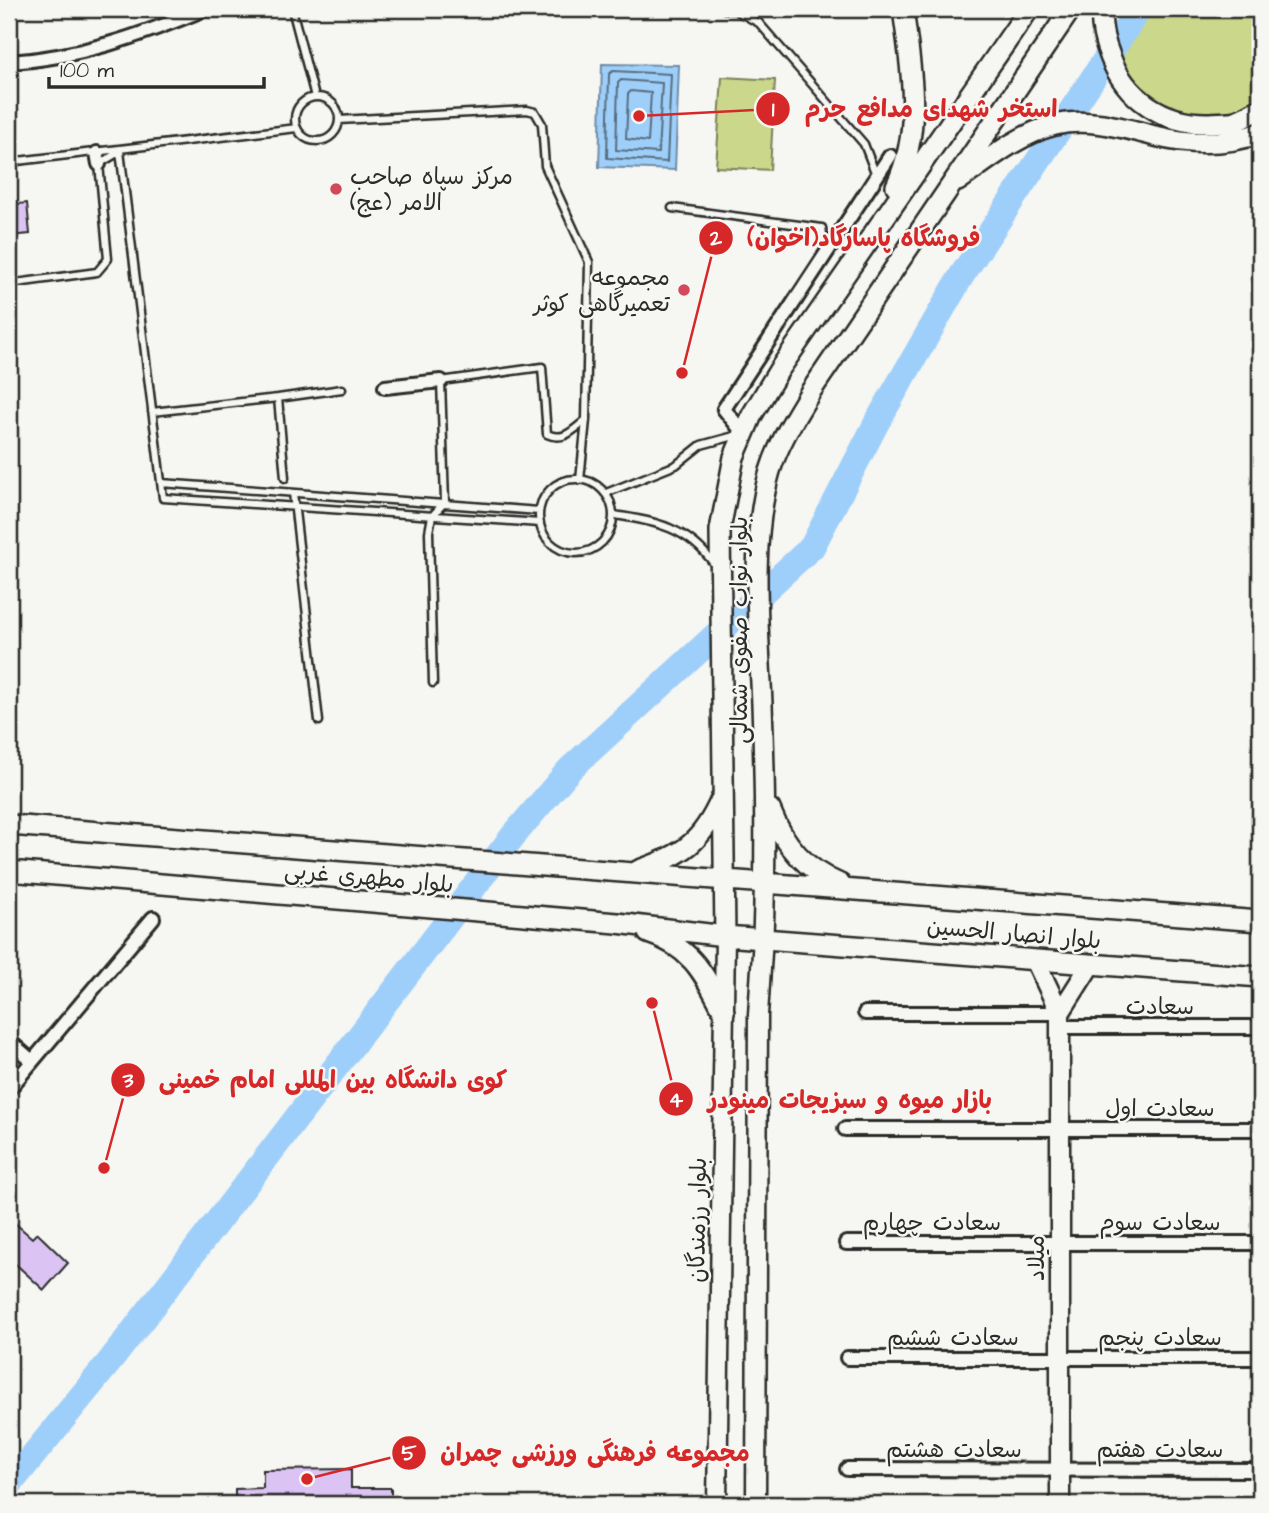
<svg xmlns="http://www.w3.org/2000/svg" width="1269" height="1513" font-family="'Architects Daughter','Playpen Sans Arabic',sans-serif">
<rect width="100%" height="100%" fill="#f6f6f2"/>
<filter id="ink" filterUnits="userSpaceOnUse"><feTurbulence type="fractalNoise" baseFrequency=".0143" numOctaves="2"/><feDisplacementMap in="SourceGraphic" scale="14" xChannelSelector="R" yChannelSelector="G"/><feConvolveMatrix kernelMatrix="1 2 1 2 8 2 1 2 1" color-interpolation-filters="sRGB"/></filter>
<g filter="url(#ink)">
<path fill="#cbd78a" stroke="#7b815a" stroke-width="2" d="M1139 9H1260V99C1225 119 1170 124 1140 89 1130 77 1121 62 1112 49Z
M722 77 775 80 770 170 716 167Z"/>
<path fill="#9ecffa" stroke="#708da7" stroke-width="2" d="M602 64 679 65 675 170 599 167Z"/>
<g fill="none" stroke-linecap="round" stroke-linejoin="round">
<path stroke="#596d7e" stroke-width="2" d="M613 71 671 74 667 162 607 158 609 74Z
M621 80 662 83 658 153 616 150 618 83Z
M631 91 651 93 648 142 626 139 628 94Z"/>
<path stroke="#9ecffa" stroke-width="26" d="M9 1485 111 1360 513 836 570 769 812 547 877 422 962 275 1139 9"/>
</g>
<path fill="#dbc4f4" stroke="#2b2b2b" stroke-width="2" d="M27 203 30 234 9 236V205Z
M9 1218 32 1238 37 1233 68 1263 44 1290 9 1258Z
M351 1469V1488H391V1504H235V1489L263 1488V1470Z"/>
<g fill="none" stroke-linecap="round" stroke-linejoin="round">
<g stroke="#2b2b2b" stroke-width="11">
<path id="lane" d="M292 9 315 97
M724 9 735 10 759 23 864 144 876 175
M295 119a22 22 0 1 1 44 0a22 22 0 1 1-44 0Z
M339 120 527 110 535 112 542 124 545 166 589 262 586 420 580 480
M120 151 163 498 540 523
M9 162 297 128
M672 208 822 228 826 252
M9 284 97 272 108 259 99 164 119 152
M152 412 278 398
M285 478 278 398 342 389
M539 516a37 37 0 1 1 74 0a37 37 0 1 1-74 0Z
M161 483 539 511
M293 493 319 721
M606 493 676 465 701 445 738 435
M614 515C656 521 688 528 714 564
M433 683 429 532 432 516 445 502 441 381 542 367 547 434C564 442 573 430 586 420"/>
</g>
<g stroke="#2b2b2b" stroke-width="18">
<path id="street" d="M9 62C78 58 142 35 205 9
M97 153 99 164
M385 387 441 381
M744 434 724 409 890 156
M865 1013H1060
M1060 1027H1260
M9 1041 32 1061
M9 1089 153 918
M845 1129H1260
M846 1243H1260
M847 1358H1260
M847 1469 1260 1470"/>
</g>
<g stroke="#2b2b2b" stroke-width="23">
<path id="secondary" d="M1035 960 1060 1013V1504
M1060 1013 1091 964
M717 1504 725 936
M756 1504 758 1015 763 937"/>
</g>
<g stroke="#2b2b2b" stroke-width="24">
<path id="primary" d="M1102 9C1100 25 1104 41 1110 56 1125 98 1164 124 1209 123 1218 122 1228 123 1236 121 1244 118 1252 113 1260 109
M958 181C988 160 1019 134 1055 125 1088 117 1123 128 1155 136 1190 145 1227 145 1260 133
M896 186C923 129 911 69 903 9
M770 809C783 843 806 870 840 884
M9 825 1260 921
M639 870C683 855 702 842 721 799
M9 871 617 923 725 936 1260 977
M648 933C692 947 704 974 724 1012
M725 936 720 530 734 457 752 415 779 370 1029 9
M763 937C766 859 765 782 762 704 759 628 749 545 770 471 779 442 796 416 811 391L1071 9"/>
</g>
<use href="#lane" stroke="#f6f6f2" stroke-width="6"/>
<use href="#street" stroke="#f6f6f2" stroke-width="12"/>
<use href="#secondary" stroke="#f6f6f2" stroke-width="18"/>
<use href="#primary" stroke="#f6f6f2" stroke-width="19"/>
</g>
</g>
<g fill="#d1495b" stroke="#f6f6f2" stroke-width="2.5">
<circle cx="336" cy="189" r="7"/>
<circle cx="684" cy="290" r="7"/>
</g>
<g text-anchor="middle" stroke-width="5" stroke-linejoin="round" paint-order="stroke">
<g font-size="23" fill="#2b2b2b" stroke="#f6f6f2" text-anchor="start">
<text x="350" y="184">مرکز سپاه صاحب<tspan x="350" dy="26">الامر (عج)</tspan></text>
<text x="670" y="285" text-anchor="end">مجموعه<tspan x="670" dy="26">تعمیرگاهی کوثر</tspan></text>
</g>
<g font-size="23" fill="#2b2b2b" stroke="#f6f6f2">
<text transform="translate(739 630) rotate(-90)" y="8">بلوار نواب صفوی شمالی</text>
<text transform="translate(369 877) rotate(5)" y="8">بلوار مطهری غربی</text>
<text transform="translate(1014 933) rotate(5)" y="8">بلوار انصار الحسین</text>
<text x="1160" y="1014">سعادت</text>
<text x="1160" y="1116">سعادت اول</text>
<text transform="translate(697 1220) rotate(-89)" y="8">بلوار رزمندگان</text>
<text x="932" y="1230">سعادت چهارم</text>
<text x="1160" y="1230">سعادت سوم</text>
<text transform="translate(1036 1258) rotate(-90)" y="8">میلاد</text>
<text x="953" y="1345">سعادت ششم</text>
<text x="1160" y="1345">سعادت پنجم</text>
<text x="954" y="1457">سعادت هشتم</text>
<text x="1160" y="1457">سعادت هفتم</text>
</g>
</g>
<path fill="none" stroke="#d62828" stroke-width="2.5" d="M639 116L773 109M682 373L716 238M104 1168L128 1080M652 1003L676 1099M307 1479L409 1453"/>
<g fill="#d62828" stroke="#f6f6f2" stroke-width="2.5">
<circle cx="639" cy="116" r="7"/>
<circle cx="682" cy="373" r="7"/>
<circle cx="104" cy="1168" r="7"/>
<circle cx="652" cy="1003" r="7"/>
<circle cx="307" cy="1479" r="7"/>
<circle cx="773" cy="109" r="18"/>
<circle cx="716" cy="238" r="18"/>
<circle cx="128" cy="1080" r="18"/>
<circle cx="676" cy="1099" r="18"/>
<circle cx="409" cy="1453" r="18"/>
</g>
<g font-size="21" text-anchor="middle" font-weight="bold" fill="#fff">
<text x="773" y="116">1</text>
<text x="716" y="245">2</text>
<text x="128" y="1087">3</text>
<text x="676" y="1107">4</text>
<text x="409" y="1460">5</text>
</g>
<g font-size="24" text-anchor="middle" font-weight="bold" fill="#d62828" stroke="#f6f6f2" stroke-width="5" stroke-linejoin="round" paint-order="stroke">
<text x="931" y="117">استخر شهدای مدافع حرم</text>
<text x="864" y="246">فروشگاه پاسارگاد(اخوان)</text>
<text x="333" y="1088">کوی دانشگاه بین المللی امام خمینی</text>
<text x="850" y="1108">بازار میوه و سبزیجات مینودر</text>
<text x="595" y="1461">مجموعه فرهنگی ورزشی چمران</text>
</g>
<rect width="1269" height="1513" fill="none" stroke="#f6f6f2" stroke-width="35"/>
<rect x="18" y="18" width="1234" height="1478" fill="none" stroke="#2b2b2b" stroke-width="2.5" filter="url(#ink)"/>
<path d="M49 77v10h215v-10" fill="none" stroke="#2b2b2b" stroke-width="3.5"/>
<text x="60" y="77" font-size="21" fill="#2b2b2b" stroke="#f6f6f2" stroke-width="5" paint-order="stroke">100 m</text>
</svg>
